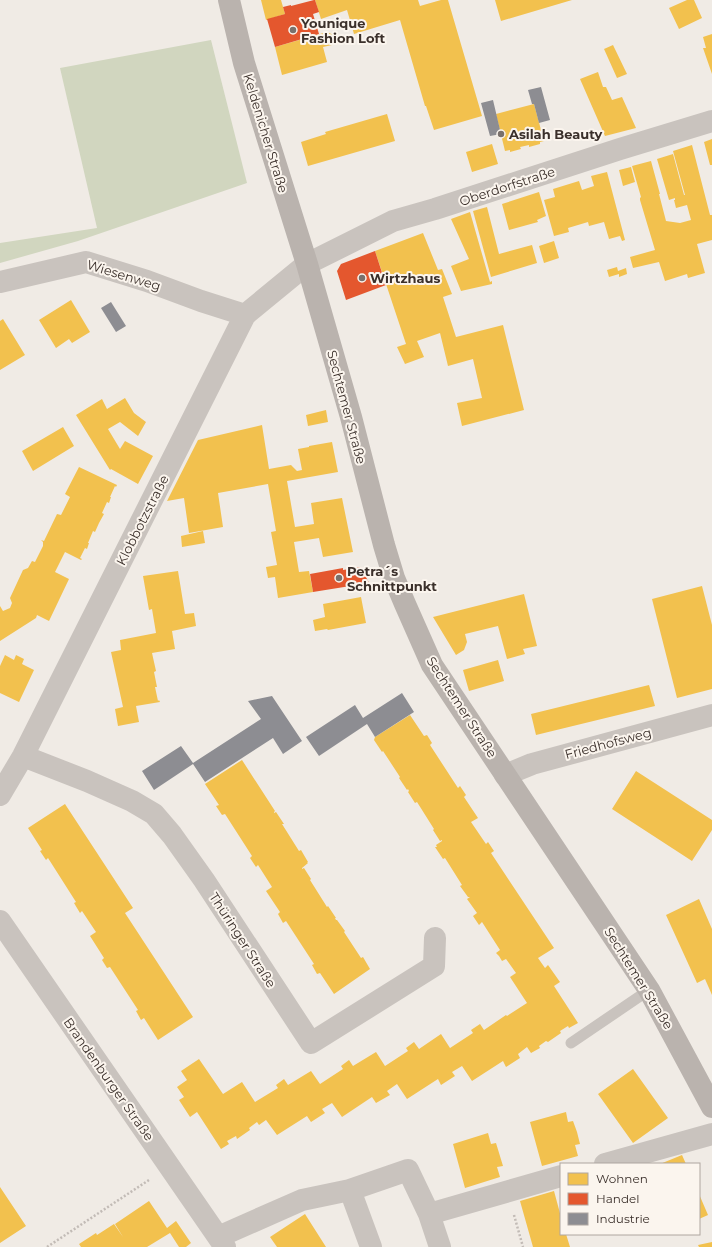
<svg xmlns="http://www.w3.org/2000/svg" width="712" height="1247" font-family="Montserrat,sans-serif">
<rect width="100%" height="100%" fill="#f0ebe5"/>
<path fill="#d1d6bf" d="M211 40 247 183 78 241 0 263V243L97 228 60 68Z"/>
<path fill="#f2c14e" d="M261 0H281L285 14 266 20Z
M315 0H418L420 6 441 0H448L482 116 434 130 426 106H425L400 20 354 34 347 10 321 19Z
M495 0H572L501 21Z
M687 0H694L702 18 679 29 669 8Z
M327 32 340 38 341 43 323 47 327 62 282 75 275 47Z
M712 34V74L703 48H706L703 37Z
M613 45 627 74 617 78 604 49Z
M598 72 603 87H606L612 100 622 97 636 128 605 136 580 79Z
M534 104 544 141 540 142V144L529 147V145L520 147 521 149 510 152V150L505 151 496 114Z
M387 114 395 141 308 166 301 142 326 134 325 132Z
M712 139V165H710L704 142Z
M492 144 498 164 472 172 466 152Z
M692 145 710 215H712V240L697 244 705 273 688 278 687 274 665 281 659 262 633 268 630 257 655 250 640 200V198L641 197 632 166 651 161 660 194H659L666 221 680 223 691 220 687 205 676 208 674 200H675V198L669 200 657 159 673 154 684 195H685L673 151Z
M631 167 635 182 623 186 619 170Z
M607 172 625 240 622 241 620 236 609 239 604 222 589 226 588 222 568 228 569 232 554 236 544 200 555 197 553 189 579 181 582 190 594 186 591 176Z
M539 192 546 216 537 220 538 222 509 230 502 204Z
M487 207 499 254 532 245 537 263 491 277 473 211Z
M470 212 490 282 492 281V284L461 291 451 266 469 259 451 219Z
M423 233 438 270 442 269 452 294 443 297 456 337 503 325 524 410 462 426 457 403 482 398 473 359 448 366 440 333 417 341 424 357 405 364 397 347 406 344 375 251Z
M554 241 559 258 544 263 539 246Z
M617 267 618 271 626 268 627 274 619 277V274L609 277 607 270Z
M71 300 90 332 72 343 69 339 56 348 39 320Z
M3 319 25 355 0 370V321Z
M125 398 134 413 146 422 138 436 120 422 108 429 120 449 125 441 153 456 138 484 111 469 110 470 76 415 102 399 107 409Z
M326 410 328 422 308 426 306 415Z
M262 425 269 469 291 465 297 471 302 470 298 449 309 447V446L332 442 338 472 287 481 295 527 314 524 311 503 342 498 353 552 323 557 319 538 294 542 299 572 309 571 313 592 278 598 275 577 268 578 266 567 277 565 271 532 276 531 268 484 218 493 223 527 189 533 184 498 167 501 198 440Z
M63 427 74 446 33 471 22 451Z
M79 467 117 485 116 487 115 486 110 497H111L109 503 107 502 102 513 104 514 99 523 95 532 93 531 88 543H89L87 549 85 548 80 558 82 559 81 560 65 552 55 572 69 579 49 621 37 615 36 618 0 641V606L3 611 10 608 12 603 10 598 23 570 28 568 32 561 35 562 43 546V542L41 540 44 541 57 514 61 515 70 497 65 494Z
M203 531 205 543 182 547 181 536Z
M178 571 185 614 194 613 196 626 172 631 175 649 152 653 156 671 154 672 157 687H155L158 701 159 700 160 702 136 706 139 722 118 726 115 709 123 707 111 652 121 650 120 640 156 633 152 609 149 610 143 576Z
M702 586 712 625V689L677 698 652 599Z
M524 594 537 646 523 649 525 654 507 659 498 626 465 634 467 642 464 650 456 655 433 617Z
M361 597 366 623 328 630 327 629 315 631 313 620 325 617 323 604Z
M5 655 14 660 16 655 24 659 22 664 34 670 19 702 0 693V666Z
M498 660 504 681 469 691 463 670Z
M649 685 655 706 536 735 531 714Z
M410 715 424 736 427 735 432 743 430 745 458 788 460 786 466 795 464 797 478 818 471 822 486 844 488 842 494 851 491 853 554 948 538 958 545 968 548 965 560 982 554 986 578 1023 569 1028 568 1026 560 1031 561 1033 548 1042 546 1041 539 1046 540 1048 531 1053 527 1047 518 1054 520 1058 506 1067 503 1061 472 1081 462 1066 452 1072 455 1076 441 1085 438 1079 407 1099 397 1084 387 1091 390 1095 376 1103 372 1097 342 1117 332 1103 322 1109 325 1113 311 1122 307 1116 277 1135 266 1120 259 1125 257 1122 249 1128 250 1130 237 1139 236 1136 227 1141 229 1144 221 1149 197 1112 190 1117 179 1100 184 1097 177 1087 187 1080 181 1071 199 1059 223 1094 242 1082 255 1102 278 1088 276 1085 284 1079 288 1085 311 1071 320 1084 343 1069 341 1066 349 1060 353 1066 376 1052 385 1066 408 1051 406 1048 414 1042 419 1049 441 1034 450 1048 473 1033 471 1030 480 1024 484 1030 506 1015 507 1016 527 1003 510 977 516 973 506 959 502 961 499 956 496 953 500 950 482 922 479 925 473 916 477 913 467 899 470 897H468L460 886 462 885 445 858 443 859 435 847H437L436 845 442 841V840L440 841 433 830 434 829 417 802 415 803 408 792 409 791 408 789 407 790 399 778 400 777 383 751 382 752 374 740 375 737Z
M242 760 275 811 274 812V813L276 812 284 824H282L299 851 301 850 308 862H307L308 863 302 868V869L304 868 311 879 310 880 327 907 328 906 336 918H335L336 920H337L345 931 344 932 361 958 363 957 370 969 334 994 320 973 317 974 312 965 314 964 286 921 283 923 278 914 280 912 266 891 272 887 258 865 256 867 250 858 252 856 225 814 222 815 216 806 219 805 205 784Z
M636 771 712 820V830L692 861 612 809Z
M65 804 133 908 125 913 193 1017 158 1040 144 1018 141 1020 136 1011 138 1010 110 967 107 968 102 960 104 958 90 936 96 932 82 911 80 913 74 903 76 902 48 858 46 860 40 851 42 850 28 828Z
M699 899 712 929V995L705 979 697 983 666 915Z
M633 1069 668 1118 633 1143 598 1094Z
M566 1112 568 1122 573 1121 577 1132 580 1144 575 1145 578 1156 542 1166 530 1122Z
M488 1133 491 1144 496 1143 503 1166 497 1167 500 1177 465 1188 453 1144Z
M682 1155 686 1164H660Z
M0 1187 26 1226 0 1243Z
M554 1191 561 1217V1234H566L570 1247H533L520 1201Z
M699 1194 708 1215 699 1219Z
M149 1201 167 1228 176 1221 191 1243 186 1247H179L170 1233 147 1247H81L79 1244 96 1233 97 1235 114 1224 123 1237 115 1224Z
M305 1214 326 1247H277L270 1237Z
M712 1242V1247H699L698 1245Z"/>
<path fill="#e4572e" d="M314 0H315L319 12 313 14 319 34 275 47 267 19 285 14 283 7 291 5V6Z
M375 251 386 285 346 300 337 271 341 264Z
M361 567 369 583 313 592 310 574 343 568V570Z"/>
<path fill="#8d8d92" d="M541 87 550 120 539 123 534 104H532L528 90Z
M493 100 501 134 490 136 481 103Z
M111 302 126 326 116 332 101 308Z
M402 693 414 712 375 737 367 724 319 756 306 737 355 705 363 718Z
M272 696 302 741 283 754 273 738 205 782 193 764 154 790 142 771 181 746 193 763 261 719 248 701Z"/>
<g fill="none" stroke-linecap="round" stroke-linejoin="round">
<path stroke="#c2bbb6" stroke-width="2.5" stroke-dasharray="2 2" stroke-linecap="butt" d="M514 1215 523 1247
M47 1247 149 1180"/>
<path stroke="#c9c3be" stroke-width="11" d="M571 1043 649 990"/>
<path stroke="#c9c3be" stroke-width="22" d="M0 282 86 262 147 281 201 301 245 315
M23 756 87 781 132 801 154 814 172 835 204 880 311 1043 434 966 435 938
M505 775 532 764 712 715
M0 795 23 756 245 315 307 264 393 221 435 209 620 149 712 121
M0 921 225 1247
M605 1164 712 1134
M350 1190 408 1170 429 1214 561 1176
M429 1214 440 1247
M218 1237 302 1200 350 1190 371 1247"/>
<path stroke="#bab3ae" stroke-width="22" d="M229 0 244 63 307 264 351 417 384 545 394 578 405 604 432 665 649 990 712 1107"/>
</g>
<g fill="#7a716c" stroke="#fbf5ee" stroke-width="1.5">
<circle cx="293" cy="30" r="4"/>
<circle cx="501" cy="134" r="4"/>
<circle cx="362" cy="278" r="4"/>
<circle cx="339" cy="578" r="4"/>
</g>
<g text-anchor="middle" stroke-width="4" stroke-linejoin="round" paint-order="stroke">
<g font-size="13" font-weight="bold" fill="#3b302b" stroke="#fbf5ee" text-anchor="start">
<text x="301" y="28">Younique<tspan x="301" dy="15">Fashion Loft</tspan></text>
<text x="509" y="139">Asilah Beauty</text>
<text x="370" y="283">Wirtzhaus</text>
<text x="347" y="576">Petra´s<tspan x="347" dy="15">Schnittpunkt</tspan></text>
</g>
<g font-size="13" fill="#3b302b" stroke="#fbf5ee">
<text transform="translate(266 133) rotate(73)" y="5">Keldenicher Straße</text>
<text transform="translate(507 186) rotate(-18)" y="5">Oberdorfstraße</text>
<text transform="translate(124 275) rotate(17)" y="5">Wiesenweg</text>
<text transform="translate(347 407) rotate(75)" y="5">Sechtemer Straße</text>
<text transform="translate(142 520) rotate(-63)" y="5">Klobbotzstraße</text>
<text transform="translate(462 707) rotate(57)" y="5">Sechtemer Straße</text>
<text transform="translate(608 743) rotate(-15)" y="5">Friedhofsweg</text>
<text transform="translate(243 940) rotate(57)" y="5">Thüringer Straße</text>
<text transform="translate(639 978) rotate(58)" y="5">Sechtemer Straße</text>
<text transform="translate(109 1079) rotate(55)" y="5">Brandenburger Straße</text>
</g>
</g>
<rect x="560" y="1163" width="140" height="72" fill="#fbf5ee" stroke="#aea6a0"/>
<rect x="568" y="1173" width="20" height="12" fill="#f2c14e" stroke="#aea6a0"/>
<text x="596" y="1183" font-size="12" fill="#3b302b">Wohnen</text>
<rect x="568" y="1193" width="20" height="12" fill="#e4572e" stroke="#aea6a0"/>
<text x="596" y="1203" font-size="12" fill="#3b302b">Handel</text>
<rect x="568" y="1213" width="20" height="12" fill="#8d8d92" stroke="#aea6a0"/>
<text x="596" y="1223" font-size="12" fill="#3b302b">Industrie</text>
</svg>
